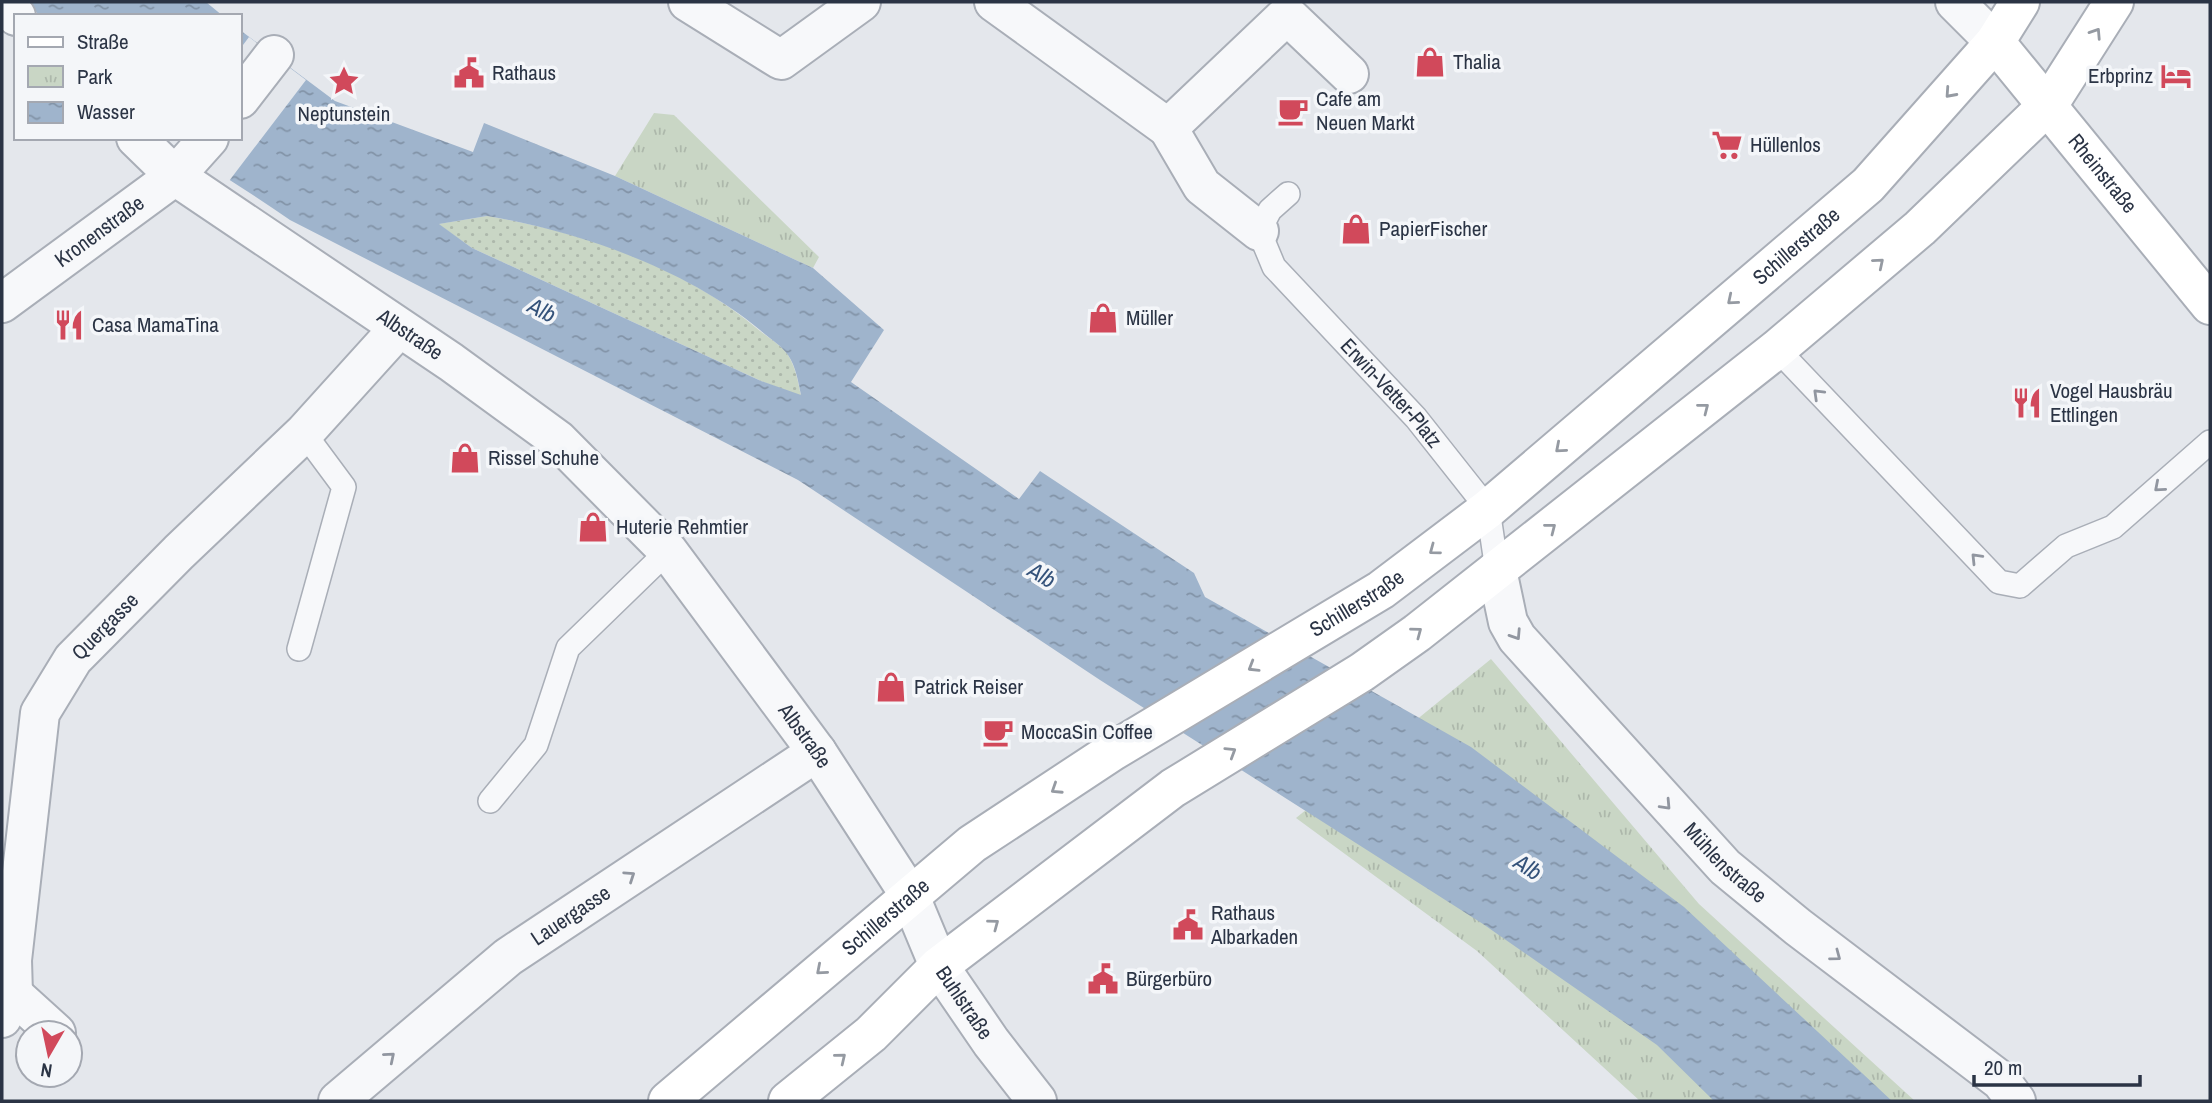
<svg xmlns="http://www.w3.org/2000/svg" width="2212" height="1103" font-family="'Archivo Narrow',sans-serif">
<defs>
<pattern id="grass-dots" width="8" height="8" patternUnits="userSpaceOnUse" patternTransform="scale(1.75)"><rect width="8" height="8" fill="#c9d6c5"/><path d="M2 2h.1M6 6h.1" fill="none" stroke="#adb8ab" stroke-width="1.8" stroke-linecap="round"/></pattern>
<pattern id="park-tufts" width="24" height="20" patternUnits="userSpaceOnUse" patternTransform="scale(1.75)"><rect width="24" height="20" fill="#c9d6c5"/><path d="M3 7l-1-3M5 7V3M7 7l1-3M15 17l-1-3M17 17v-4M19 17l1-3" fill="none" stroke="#adb8ab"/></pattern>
<pattern id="water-ripples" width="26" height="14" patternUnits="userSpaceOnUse" patternTransform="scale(1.75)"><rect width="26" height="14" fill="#9fb4cc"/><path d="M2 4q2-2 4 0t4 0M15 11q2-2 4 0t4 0" fill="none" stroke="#8293a7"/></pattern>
</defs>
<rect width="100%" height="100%" fill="#e4e7ec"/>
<path fill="url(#grass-dots)" d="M487 216C581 231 687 268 760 331 769 338 782 346 788 355 796 368 798 382 801 396L761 381 472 248 438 224Z"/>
<path fill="url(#park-tufts)" d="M654 113 674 115 819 257 813 268 615 176Z
M1491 659 1699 904 1915 1101H1640L1477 951 1296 818Z"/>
<path fill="url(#water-ripples)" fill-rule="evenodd" d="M27 2H206L223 16H40Z
M240 30 335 101 473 152 484 123 615 176 813 268 884 330 851 382 1019 499 1040 471 1194 573 1205 597 1471 747 1684 907 1892 1101H1714L1657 1045 1483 924 1100 680 798 480 290 220C249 191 207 167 167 138H240ZM487 216C579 231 688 270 760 330 769 338 781 345 788 355 796 367 798 381 801 395L761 381 472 248 439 224Z"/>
<path fill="#e4e7ec" d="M249 37 306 80 229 181 169 141 240 138V49Z"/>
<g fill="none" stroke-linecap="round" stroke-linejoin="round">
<g stroke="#a9aeb7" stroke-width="26">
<g id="lane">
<path id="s1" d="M1288 194 1270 210 1259 231 1274 267 1416 418 1488 509 1497 570"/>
<path d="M1777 349 1999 582 2020 586 2066 546 2113 527 2210 442"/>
<path d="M299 649 344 487 304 433"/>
<path d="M490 801 536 745 568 648 668 551"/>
</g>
</g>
<g stroke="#a9aeb7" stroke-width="42">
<g id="street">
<path d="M2 2 16 16"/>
<path d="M688 2 781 60 861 2"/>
<path d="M994 2 1168 128"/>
<path d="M1955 2 1995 42"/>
<path d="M240 99 274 55"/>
<path id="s2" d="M136 138 175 176 451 362 558 440 668 551 817 752 909 894 939 966 991 1042 1037 1101"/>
<path d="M1259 231 1202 186 1168 128 1287 15 1349 74"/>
<path id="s3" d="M2 303 175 176 209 138"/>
<path id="s4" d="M1497 570 1508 622 1517 638 1725 867 1798 927 2001 1081 2016 1101"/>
<path d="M13 994 56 1033"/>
<path id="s5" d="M2 1018 13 994 12 960 40 713 73 659 179 552 304 433 399 328"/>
<path id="s6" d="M338 1101 508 957 817 752"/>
</g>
</g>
<g stroke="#a9aeb7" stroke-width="42">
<g id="secondary">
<path id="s7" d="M1995 42 2210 305"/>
<path id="s8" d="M668 1101 972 844 1113 751 1381 590 1488 509 1868 185 1995 42 2020 2"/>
<path d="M788 1101 871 1034 939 966 1173 788 1362 672 1417 633 1777 349 1920 228 2049 104 2114 2"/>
</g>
</g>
<use href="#lane" stroke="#f7f8fa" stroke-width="23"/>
<use href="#street" stroke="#f7f8fa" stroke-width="38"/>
<use href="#secondary" stroke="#fff" stroke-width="38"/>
</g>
<defs><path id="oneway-chevron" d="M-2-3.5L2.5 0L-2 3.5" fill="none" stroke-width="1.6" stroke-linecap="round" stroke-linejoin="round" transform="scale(1.75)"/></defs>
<g stroke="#959aa2">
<use href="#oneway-chevron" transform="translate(2096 33) rotate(-57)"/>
<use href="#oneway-chevron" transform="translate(1950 93) rotate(132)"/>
<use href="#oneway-chevron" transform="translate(1879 263) rotate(-40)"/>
<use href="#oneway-chevron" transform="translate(1732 300) rotate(140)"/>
<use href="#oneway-chevron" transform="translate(1704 408) rotate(-38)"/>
<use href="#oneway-chevron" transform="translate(1560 448) rotate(139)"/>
<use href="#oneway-chevron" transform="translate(1551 528) rotate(-38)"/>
<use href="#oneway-chevron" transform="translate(1434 550) rotate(143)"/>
<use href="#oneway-chevron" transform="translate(1417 632) rotate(-37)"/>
<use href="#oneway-chevron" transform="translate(1253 667) rotate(149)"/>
<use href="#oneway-chevron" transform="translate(1231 752) rotate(-32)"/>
<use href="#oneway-chevron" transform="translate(1056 789) rotate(147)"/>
<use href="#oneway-chevron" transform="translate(994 924) rotate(-37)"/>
<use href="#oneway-chevron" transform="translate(821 970) rotate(139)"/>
<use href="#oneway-chevron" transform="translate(841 1058) rotate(-39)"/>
</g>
<g stroke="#9196a0">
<use href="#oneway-chevron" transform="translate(1818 394) rotate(-136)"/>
<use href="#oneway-chevron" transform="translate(2159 487) rotate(139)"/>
<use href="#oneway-chevron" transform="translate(1976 558) rotate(-134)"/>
<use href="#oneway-chevron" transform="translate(1516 635) rotate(57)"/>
<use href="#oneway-chevron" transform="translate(1666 805) rotate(47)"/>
<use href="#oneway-chevron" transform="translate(630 876) rotate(-34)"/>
<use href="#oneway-chevron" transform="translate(1836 956) rotate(37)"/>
<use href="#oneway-chevron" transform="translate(390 1057) rotate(-40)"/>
</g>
<defs>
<g id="shop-bare" transform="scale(2.415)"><path d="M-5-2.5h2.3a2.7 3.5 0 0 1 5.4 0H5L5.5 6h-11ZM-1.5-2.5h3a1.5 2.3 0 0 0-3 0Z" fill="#d1495b" stroke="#f4f6f9" stroke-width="2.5" paint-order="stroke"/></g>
<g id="civic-bare" transform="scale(2.415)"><path d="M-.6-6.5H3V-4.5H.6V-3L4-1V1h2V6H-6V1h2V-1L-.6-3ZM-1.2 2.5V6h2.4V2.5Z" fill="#d1495b" stroke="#f4f6f9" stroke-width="2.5" paint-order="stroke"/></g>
<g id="hotel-bare" transform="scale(2.415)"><path d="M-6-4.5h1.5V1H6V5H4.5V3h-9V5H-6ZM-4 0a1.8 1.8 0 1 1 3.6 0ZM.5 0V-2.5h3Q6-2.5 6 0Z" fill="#d1495b" stroke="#f4f6f9" stroke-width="2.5" paint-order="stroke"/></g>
<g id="sight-bare" transform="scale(2.415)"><path d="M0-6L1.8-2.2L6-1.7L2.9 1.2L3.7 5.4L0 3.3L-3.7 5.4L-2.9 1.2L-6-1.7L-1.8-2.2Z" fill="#d1495b" stroke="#f4f6f9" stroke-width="2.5" paint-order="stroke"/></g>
<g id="cafe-bare" transform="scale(2.415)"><path d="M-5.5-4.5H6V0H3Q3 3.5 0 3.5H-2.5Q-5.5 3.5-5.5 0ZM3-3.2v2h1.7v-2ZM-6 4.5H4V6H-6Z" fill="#d1495b" stroke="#f4f6f9" stroke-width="2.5" paint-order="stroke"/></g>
<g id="supermarket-bare" transform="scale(2.415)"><path d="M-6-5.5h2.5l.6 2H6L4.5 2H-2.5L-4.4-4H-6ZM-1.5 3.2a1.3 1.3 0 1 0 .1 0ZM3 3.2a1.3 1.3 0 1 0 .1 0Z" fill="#d1495b" stroke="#f4f6f9" stroke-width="2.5" paint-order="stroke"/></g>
<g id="restaurant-bare" transform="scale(2.415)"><path d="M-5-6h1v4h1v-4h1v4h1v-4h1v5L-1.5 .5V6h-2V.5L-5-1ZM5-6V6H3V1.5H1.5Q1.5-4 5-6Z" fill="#d1495b" stroke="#f4f6f9" stroke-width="2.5" paint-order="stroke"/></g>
</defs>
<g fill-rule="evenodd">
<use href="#shop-bare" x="1430" y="62"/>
<use href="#civic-bare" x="469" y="73"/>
<use href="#hotel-bare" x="2176" y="76"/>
<use href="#sight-bare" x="344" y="81"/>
<use href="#cafe-bare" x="1293" y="111"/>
<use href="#supermarket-bare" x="1727" y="145"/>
<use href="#shop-bare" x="1356" y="229"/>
<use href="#shop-bare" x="1103" y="318"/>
<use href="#restaurant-bare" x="69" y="325"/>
<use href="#restaurant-bare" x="2027" y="403"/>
<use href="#shop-bare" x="465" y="458"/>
<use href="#shop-bare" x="593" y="527"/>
<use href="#shop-bare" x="891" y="687"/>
<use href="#cafe-bare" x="998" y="732"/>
<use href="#civic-bare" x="1188" y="925"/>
<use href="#civic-bare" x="1103" y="979"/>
</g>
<g text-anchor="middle" stroke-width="7" stroke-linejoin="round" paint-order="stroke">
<g font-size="21" fill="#2b3445" stroke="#f4f6f9" text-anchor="start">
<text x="1453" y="69">Thalia</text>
<text x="492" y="80">Rathaus</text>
<text x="2153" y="83" text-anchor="end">Erbprinz</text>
<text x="1316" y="106">Cafe am<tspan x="1316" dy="24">Neuen Markt</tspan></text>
<text x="344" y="121" text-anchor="middle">Neptunstein</text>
<text x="1750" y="152">Hüllenlos</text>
<text x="1379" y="236">PapierFischer</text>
<text x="1126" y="325">Müller</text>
<text x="92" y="332">Casa MamaTina</text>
<text x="2050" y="398">Vogel Hausbräu<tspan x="2050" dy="24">Ettlingen</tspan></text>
<text x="488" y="465">Rissel Schuhe</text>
<text x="616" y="534">Huterie Rehmtier</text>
<text x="914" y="694">Patrick Reiser</text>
<text x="1021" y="739">MoccaSin Coffee</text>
<text x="1211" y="920">Rathaus<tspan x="1211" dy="24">Albarkaden</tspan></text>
<text x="1126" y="986">Bürgerbüro</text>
</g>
<g font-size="21" fill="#2b3445" stroke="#f4f6f9">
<text dy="7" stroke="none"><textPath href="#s7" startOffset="170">Rheinstraße</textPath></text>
<text dy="7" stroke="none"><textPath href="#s3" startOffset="121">Kronenstraße</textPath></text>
<text dy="7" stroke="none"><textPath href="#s8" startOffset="1419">Schillerstraße</textPath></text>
<text dy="7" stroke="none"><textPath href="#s2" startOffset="338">Albstraße</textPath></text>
<text dy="7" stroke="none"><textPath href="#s1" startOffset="259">Erwin-Vetter-Platz</textPath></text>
<text dy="7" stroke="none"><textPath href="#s8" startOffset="852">Schillerstraße</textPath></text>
<text dy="7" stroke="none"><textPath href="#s5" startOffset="418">Quergasse</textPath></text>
<text dy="7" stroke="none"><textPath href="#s2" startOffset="906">Albstraße</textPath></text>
<text dy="7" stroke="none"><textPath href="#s4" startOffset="378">Mühlenstraße</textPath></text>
<text dy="7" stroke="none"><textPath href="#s6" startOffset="298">Lauergasse</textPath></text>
<text dy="7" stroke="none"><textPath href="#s8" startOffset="285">Schillerstraße</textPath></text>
<text dy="7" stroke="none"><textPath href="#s2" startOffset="1218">Buhlstraße</textPath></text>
</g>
<g font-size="23" font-style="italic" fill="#34527a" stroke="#f4f6f9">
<text transform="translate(542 310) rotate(27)" y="8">Alb</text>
<text transform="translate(1042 575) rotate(31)" y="8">Alb</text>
<text transform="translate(1528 867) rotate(33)" y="8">Alb</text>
</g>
</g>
<rect width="2212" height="1103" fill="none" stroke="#2b3445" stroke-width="7"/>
<rect x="14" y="14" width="228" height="126" fill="#f4f6f9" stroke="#a4a8b1" stroke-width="2"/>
<rect x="28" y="37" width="35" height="10" fill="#ffffff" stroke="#a4a8b1" stroke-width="2"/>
<text x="77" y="49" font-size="21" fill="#2b3445">Straße</text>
<rect x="28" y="66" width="35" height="21" fill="url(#park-tufts)" stroke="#a4a8b1" stroke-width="2"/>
<text x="77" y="84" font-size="21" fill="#2b3445">Park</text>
<rect x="28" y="102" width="35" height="21" fill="url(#water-ripples)" stroke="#a4a8b1" stroke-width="2"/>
<text x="77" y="119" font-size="21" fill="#2b3445">Wasser</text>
<g transform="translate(49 1054) rotate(189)"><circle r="33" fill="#f4f6f9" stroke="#a4a8b1" stroke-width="2"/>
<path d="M0-5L12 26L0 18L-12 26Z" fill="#d1495b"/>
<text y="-10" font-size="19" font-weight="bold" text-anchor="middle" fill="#2b3445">N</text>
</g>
<path d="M1974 1075v10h166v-10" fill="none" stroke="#2b3445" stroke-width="3.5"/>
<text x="1984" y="1075" font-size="21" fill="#2b3445" stroke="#f4f6f9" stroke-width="5" paint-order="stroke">20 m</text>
</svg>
